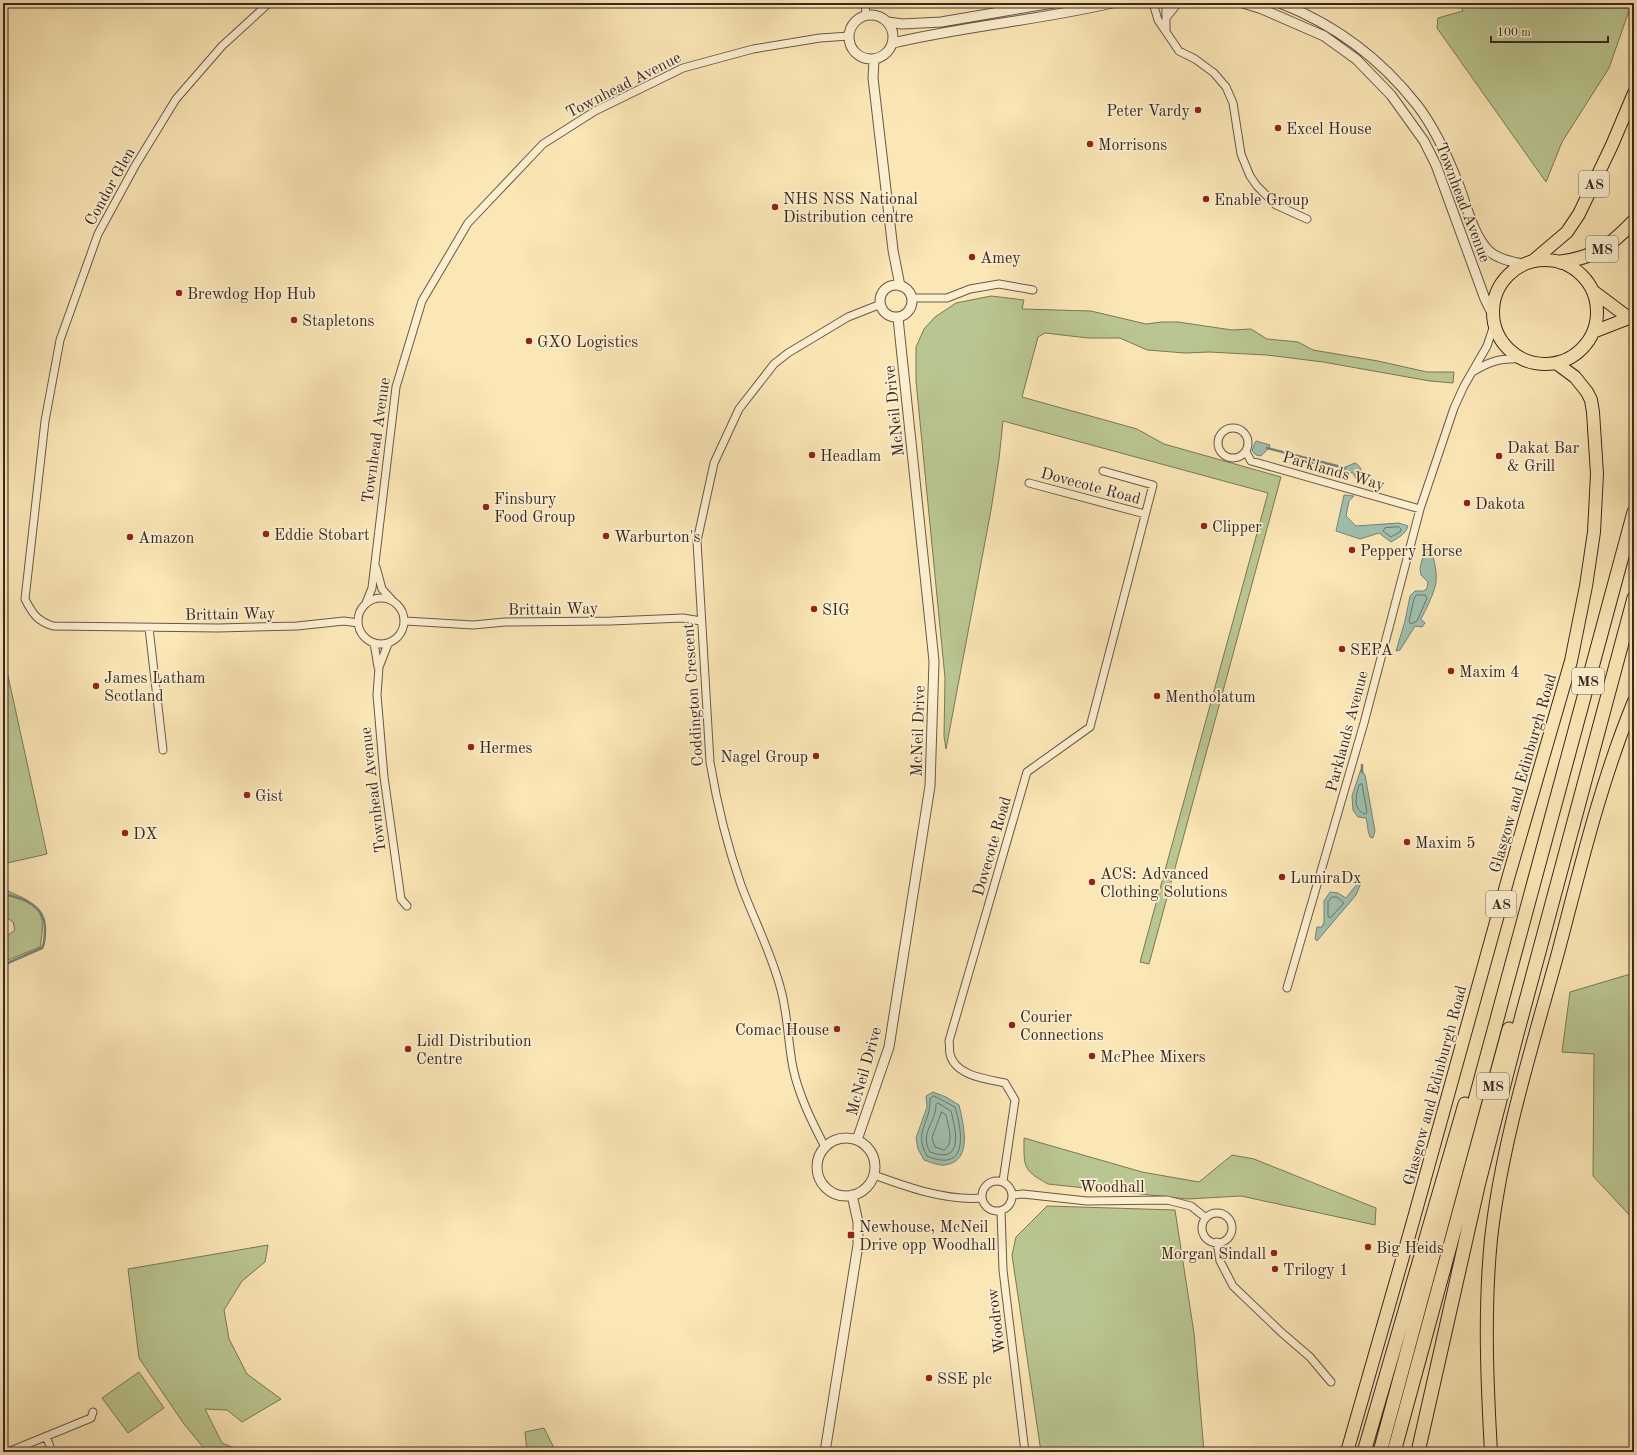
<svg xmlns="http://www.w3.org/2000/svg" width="1637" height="1455" font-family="'Old Standard TT',serif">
<rect width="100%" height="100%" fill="#fbe6b6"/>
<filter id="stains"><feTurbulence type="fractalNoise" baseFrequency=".005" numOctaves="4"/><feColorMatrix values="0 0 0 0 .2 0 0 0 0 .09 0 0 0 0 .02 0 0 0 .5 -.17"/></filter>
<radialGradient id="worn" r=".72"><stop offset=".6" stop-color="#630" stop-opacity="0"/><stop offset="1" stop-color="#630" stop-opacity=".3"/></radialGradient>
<path fill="#bac691" stroke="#797759" d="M1460 3H1479L1481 8H1630L1609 68 1562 142 1546 182 1437 28 1438 18 1463 11Z
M991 296 1024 300 1022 309 1091 311 1146 324 1162 322H1178L1232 330 1251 329 1267 339 1298 342 1313 350 1378 361 1427 372H1454L1453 383 1430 381 1323 362 1267 355 1209 352 1185 353 1147 350 1120 338H1088L1045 333 1038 337 1022 397 1137 429 1164 444 1281 477 1149 964 1140 962 1268 493 1003 421 999 459 991 510 946 749 944 736 945 678 916 381V347L924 329 935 317 956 303Z
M3 653 47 854 3 864Z
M3 889C36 903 48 907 40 947L3 962V939L15 930 13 922 3 915Z
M1634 973V1220L1593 1176 1594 1054 1562 1052 1570 992Z
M1024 1138 1142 1172 1199 1182 1232 1155 1254 1159 1376 1208 1375 1225 1241 1196 1188 1199 1048 1184C1022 1170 1024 1166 1024 1138Z
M1047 1206 1175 1210 1194 1333 1204 1452H1041L1012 1255 1016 1237Z
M268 1245 265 1262 242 1281 224 1310 229 1339 247 1374 281 1399 242 1422 227 1410 205 1409 222 1443 244 1452H191L203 1447 184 1424 139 1358 128 1269Z
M139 1372 164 1408 128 1433 102 1398Z
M544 1428 556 1452H527L525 1432Z"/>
<path fill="#9fc0ae" stroke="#768376" d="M1256 441 1270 445 1269 448 1261 456 1256 455 1252 451 1254 445Z
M1355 463C1363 467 1363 475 1358 482L1353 473 1345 471 1343 468Z
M1344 495 1354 496 1349 501 1346 516 1356 526 1399 523 1408 526C1406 534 1398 538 1391 542L1379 533 1360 539 1336 531Z
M1426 542C1433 550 1439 576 1435 587 1432 598 1426 609 1421 619L1425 623 1422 627 1415 626 1400 650 1396 651 1405 621 1410 596 1415 591H1424L1427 588 1428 582 1421 575 1420 568 1424 552V543Z
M1361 769 1365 775 1375 831 1373 838 1370 837C1367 830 1368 825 1366 818L1358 817 1353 810 1352 796Z
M1358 883H1361L1356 895 1317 941 1315 939 1317 927H1322L1324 922V901L1330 892 1338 893 1346 898Z
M933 1092 946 1097 959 1105C963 1123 974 1161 945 1165 939 1166 930 1162 924 1160L918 1149 916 1138 927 1107 926 1096Z"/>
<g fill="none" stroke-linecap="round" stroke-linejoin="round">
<path stroke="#6c7468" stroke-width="1" d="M1399 527 1401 529V531L1391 537 1383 531 1385 528Z
M1417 595H1425L1427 598 1417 621 1411 624 1409 621 1414 599Z
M1362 784 1367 812 1366 814C1352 811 1356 795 1359 785Z
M1332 897H1337L1344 903 1330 918 1328 916V902Z
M934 1096 955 1107C963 1134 968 1173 927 1156 913 1130 931 1124 930 1099Z
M938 1103 951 1111C956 1131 964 1165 930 1152 919 1132 936 1124 936 1105Z
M942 1112 946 1115C948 1126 955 1143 944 1150L935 1147 932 1138Z"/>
<path stroke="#768376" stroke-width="2.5" d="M1267 448 1345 468
M1362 772V765
M3 894C23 898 45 905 45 929 45 936 45 943 42 948L3 965"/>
<g stroke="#695846" stroke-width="9">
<path id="minor" d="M269 3 222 46 176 99 135 166 98 234 60 340 45 421 25 599C32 613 37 621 53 626L218 628 297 626 344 621 358 623
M865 3 866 15
M1153 3 1158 20 1179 51 1195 59 1214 73 1226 87 1233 103 1241 154 1250 176 1257 186 1276 205 1307 219
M1166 18 1178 3
M1166 31V3
M912 298H947L970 289 999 284 1033 290
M1474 371C1492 360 1502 358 1523 359
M1218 443a15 15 0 1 1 30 0a15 15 0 1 1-30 0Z
M1246 452 1251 461 1420 509
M1029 483 1145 514
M376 567 382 589 392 600
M358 621a23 23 0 1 1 46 0a23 23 0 1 1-46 0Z
M366 603 372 588 396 387 422 301 468 223 543 144 595 111 683 68 753 49 820 38 849 36
M405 621 473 625 505 622 611 621 683 618 701 621
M149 628 163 750
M374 643 378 667
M388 644 379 667 377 695 384 777 401 899 407 906
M1287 988 1364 723 1420 509 1454 408 1464 386 1487 346 1494 325
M825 1147C812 1122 799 1096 793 1068 788 1043 788 1016 781 990 772 954 754 920 741 885 727 845 717 804 710 762L697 541 714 463 739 409 774 364 788 353 848 317 881 304
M874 1175C907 1187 946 1201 981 1198
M982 1196a15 15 0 1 1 30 0a15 15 0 1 1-30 0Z
M1003 1181 1015 1100 1005 1083C987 1079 955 1076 950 1054 949 1050 950 1045 949 1041L1027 772 1090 727 1153 485 1103 471
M1013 1195 1023 1194 1087 1201 1167 1200 1191 1206 1206 1218
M1001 1211 1003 1270 1025 1452
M1202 1228a15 15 0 1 1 30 0a15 15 0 1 1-30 0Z
M1217 1242 1220 1261 1233 1286 1281 1332 1310 1357 1331 1382
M46 1436 52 1452
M8 1452 91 1418 93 1412"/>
</g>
<g stroke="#695846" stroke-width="11">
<path id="tertiary" d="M1243 3 1262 9 1324 36 1356 59 1391 95 1424 141 1436 165 1485 299 1492 313
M1280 3C1334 24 1381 59 1417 105 1435 128 1447 155 1458 183 1466 203 1473 236 1489 251 1498 259 1511 262 1523 264
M849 37a22 22 0 1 1 44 0a22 22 0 1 1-44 0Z
M888 22 902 24 941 22 1053 3
M893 43C965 26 1040 20 1112 3
M874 60 873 78 893 250 900 286
M880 301a16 16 0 1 1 32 0a16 16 0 1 1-32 0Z
M817 1167a29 29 0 1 1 58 0a29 29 0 1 1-58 0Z
M857 1140 889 1047 930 786 934 661 898 318
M825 1452 858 1245V1222L852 1195"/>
</g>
<g stroke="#382821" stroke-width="14">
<path id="trunk" d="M1493 312a52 52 0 1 1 104 0a52 52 0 1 1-104 0Z
M1534 260 1567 232 1579 214 1612 145 1634 93
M1593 291 1629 318 1634 320
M1593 332 1629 318
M1347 1452 1412 1225 1509 875 1571 661 1586 586 1594 532 1597 474 1593 412 1591 400 1587 392 1575 377 1556 363
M1491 1452C1487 1381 1484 1310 1491 1239 1502 1141 1533 1044 1559 949 1581 865 1601 781 1634 701"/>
</g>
<g stroke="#382821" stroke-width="15">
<path id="motorway" d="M1561 262C1596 257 1610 246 1634 221
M1364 1452 1465 1104
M1380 1452 1634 512
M1394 1452 1509 1029
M1418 1452 1478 1186 1517 1034 1634 598"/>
</g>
<use href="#minor" stroke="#fcefd0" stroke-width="7"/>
<use href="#tertiary" stroke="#fcefd0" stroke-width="9"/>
<use href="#trunk" stroke="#fbe6b6" stroke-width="12"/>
<use href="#motorway" stroke="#fbe6b6" stroke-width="13"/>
</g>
<g fill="#8f2418" stroke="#fcefd0" stroke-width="1.5">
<circle cx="1198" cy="110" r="4"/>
<circle cx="1278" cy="128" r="4"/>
<circle cx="1090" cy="144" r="4"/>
<circle cx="1206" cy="199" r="4"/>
<circle cx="775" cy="207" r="4"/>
<circle cx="972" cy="257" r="4"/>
<circle cx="179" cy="293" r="4"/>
<circle cx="294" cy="320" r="4"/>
<circle cx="529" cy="341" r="4"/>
<circle cx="812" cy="455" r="4"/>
<circle cx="1499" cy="456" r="4"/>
<circle cx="1467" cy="503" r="4"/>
<circle cx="486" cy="507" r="4"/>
<circle cx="1204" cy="526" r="4"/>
<circle cx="266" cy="534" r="4"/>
<circle cx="606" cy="536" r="4"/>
<circle cx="130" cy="537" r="4"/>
<circle cx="1352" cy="550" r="4"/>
<circle cx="814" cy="609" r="4"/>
<circle cx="1342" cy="649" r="4"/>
<circle cx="1451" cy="671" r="4"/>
<circle cx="96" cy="686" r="4"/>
<circle cx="1157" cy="696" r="4"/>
<circle cx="471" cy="747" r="4"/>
<circle cx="816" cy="756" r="4"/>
<circle cx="247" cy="795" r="4"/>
<circle cx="125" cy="833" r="4"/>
<circle cx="1407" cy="842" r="4"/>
<circle cx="1282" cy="877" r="4"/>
<circle cx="1092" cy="882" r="4"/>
<circle cx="1012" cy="1025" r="4"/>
<circle cx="837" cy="1029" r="4"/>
<circle cx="408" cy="1049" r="4"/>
<circle cx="1092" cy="1056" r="4"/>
<rect x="847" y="1231" width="8" height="8" rx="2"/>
<circle cx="1368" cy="1247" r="4"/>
<circle cx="1274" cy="1253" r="4"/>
<circle cx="1275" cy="1269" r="4"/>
<circle cx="929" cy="1378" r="4"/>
</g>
<g text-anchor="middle" stroke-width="3.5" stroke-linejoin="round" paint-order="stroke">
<g fill="#fcefd0" stroke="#736456" stroke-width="1">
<rect x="1579" y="171" width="30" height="26" rx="3"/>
<rect x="1586" y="236" width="32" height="26" rx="3"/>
<rect x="1572" y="668" width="32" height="26" rx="3"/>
<rect x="1486" y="891" width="30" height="26" rx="3"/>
<rect x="1477" y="1073" width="32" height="26" rx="3"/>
</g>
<g font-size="15" font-weight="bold" fill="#382821">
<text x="1594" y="189">A8</text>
<text x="1602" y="254">M8</text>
<text x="1588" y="686">M8</text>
<text x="1501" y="909">A8</text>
<text x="1493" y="1091">M8</text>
</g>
<g font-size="16" fill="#382821" stroke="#fcefd0">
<text transform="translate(623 84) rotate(-27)" y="6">Townhead Avenue</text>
<text transform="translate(109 186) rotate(-61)" y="6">Condor Glen</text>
<text transform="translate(1464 202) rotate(69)" y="6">Townhead Avenue</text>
<text transform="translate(893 411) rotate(-96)" y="6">McNeil Drive</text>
<text transform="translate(375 440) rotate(-82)" y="6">Townhead Avenue</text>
<text transform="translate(1334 470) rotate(16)" y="6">Parklands Way</text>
<text transform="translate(1091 485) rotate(15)" y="6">Dovecote Road</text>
<text transform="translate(553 608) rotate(-1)" y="6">Brittain Way</text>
<text transform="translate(230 613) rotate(-1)" y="6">Brittain Way</text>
<text transform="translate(692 695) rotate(-94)" y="6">Coddington Crescent</text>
<text transform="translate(917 731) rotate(-88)" y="6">McNeil Drive</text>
<text transform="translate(1346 731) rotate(-75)" y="6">Parklands Avenue</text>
<text transform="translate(1522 773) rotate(-74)" y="6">Glasgow and Edinburgh Road</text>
<text transform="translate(372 790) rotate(-97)" y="6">Townhead Avenue</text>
<text transform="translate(991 846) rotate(-74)" y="6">Dovecote Road</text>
<text transform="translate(863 1071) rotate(-74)" y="6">McNeil Drive</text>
<text transform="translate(1434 1085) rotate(-75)" y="6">Glasgow and Edinburgh Road</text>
<text x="1112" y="1192">Woodhall</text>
<text transform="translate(995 1321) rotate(-97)" y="6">Woodrow</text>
</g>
<g font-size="16" fill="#382821" stroke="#fcefd0" text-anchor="start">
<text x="1190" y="116" text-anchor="end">Peter Vardy</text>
<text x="1286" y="134">Excel House</text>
<text x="1098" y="150">Morrisons</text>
<text x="783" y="204">NHS NSS National<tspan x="783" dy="18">Distribution centre</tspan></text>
<text x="1214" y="205">Enable Group</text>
<text x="980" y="263">Amey</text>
<text x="187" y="299">Brewdog Hop Hub</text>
<text x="302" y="326">Stapletons</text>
<text x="537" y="347">GXO Logistics</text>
<text x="1507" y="453">Dakat Bar<tspan x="1507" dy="18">&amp; Grill</tspan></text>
<text x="820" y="461">Headlam</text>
<text x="494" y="504">Finsbury<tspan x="494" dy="18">Food Group</tspan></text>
<text x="1475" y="509">Dakota</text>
<text x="1212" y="532">Clipper</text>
<text x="274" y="540">Eddie Stobart</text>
<text x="614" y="542">Warburton's</text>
<text x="138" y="543">Amazon</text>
<text x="1360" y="556">Peppery Horse</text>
<text x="822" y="615">SIG</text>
<text x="1350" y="655">SEPA</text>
<text x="1459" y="677">Maxim 4</text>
<text x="104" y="683">James Latham<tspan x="104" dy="18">Scotland</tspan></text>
<text x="1165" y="702">Mentholatum</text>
<text x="479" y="753">Hermes</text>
<text x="808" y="762" text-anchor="end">Nagel Group</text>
<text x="255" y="801">Gist</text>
<text x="133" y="839">DX</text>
<text x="1415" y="848">Maxim 5</text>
<text x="1100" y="879">ACS: Advanced<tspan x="1100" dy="18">Clothing Solutions</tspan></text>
<text x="1290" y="883">LumiraDx</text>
<text x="1020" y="1022">Courier<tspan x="1020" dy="18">Connections</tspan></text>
<text x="829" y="1035" text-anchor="end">Comac House</text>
<text x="416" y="1046">Lidl Distribution<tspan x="416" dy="18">Centre</tspan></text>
<text x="1100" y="1062">McPhee Mixers</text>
<text x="859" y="1232">Newhouse, McNeil<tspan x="859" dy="18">Drive opp Woodhall</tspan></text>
<text x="1376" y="1253">Big Heids</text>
<text x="1266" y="1259" text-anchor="end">Morgan Sindall</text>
<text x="1283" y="1275">Trilogy 1</text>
<text x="937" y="1384">SSE plc</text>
</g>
</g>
<rect width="1637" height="1455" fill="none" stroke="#fbe6b6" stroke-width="16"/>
<rect x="4" y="4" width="1629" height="1447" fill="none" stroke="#382821" stroke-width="2"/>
<rect x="8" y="8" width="1621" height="1439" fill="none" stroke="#382821"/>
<path d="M1491 36v6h117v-6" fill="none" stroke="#382821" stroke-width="2"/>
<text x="1497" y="36" font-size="12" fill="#382821" stroke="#fcefd0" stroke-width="3" paint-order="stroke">100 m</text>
<rect width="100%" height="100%" filter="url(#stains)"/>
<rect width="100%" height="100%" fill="url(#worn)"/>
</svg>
